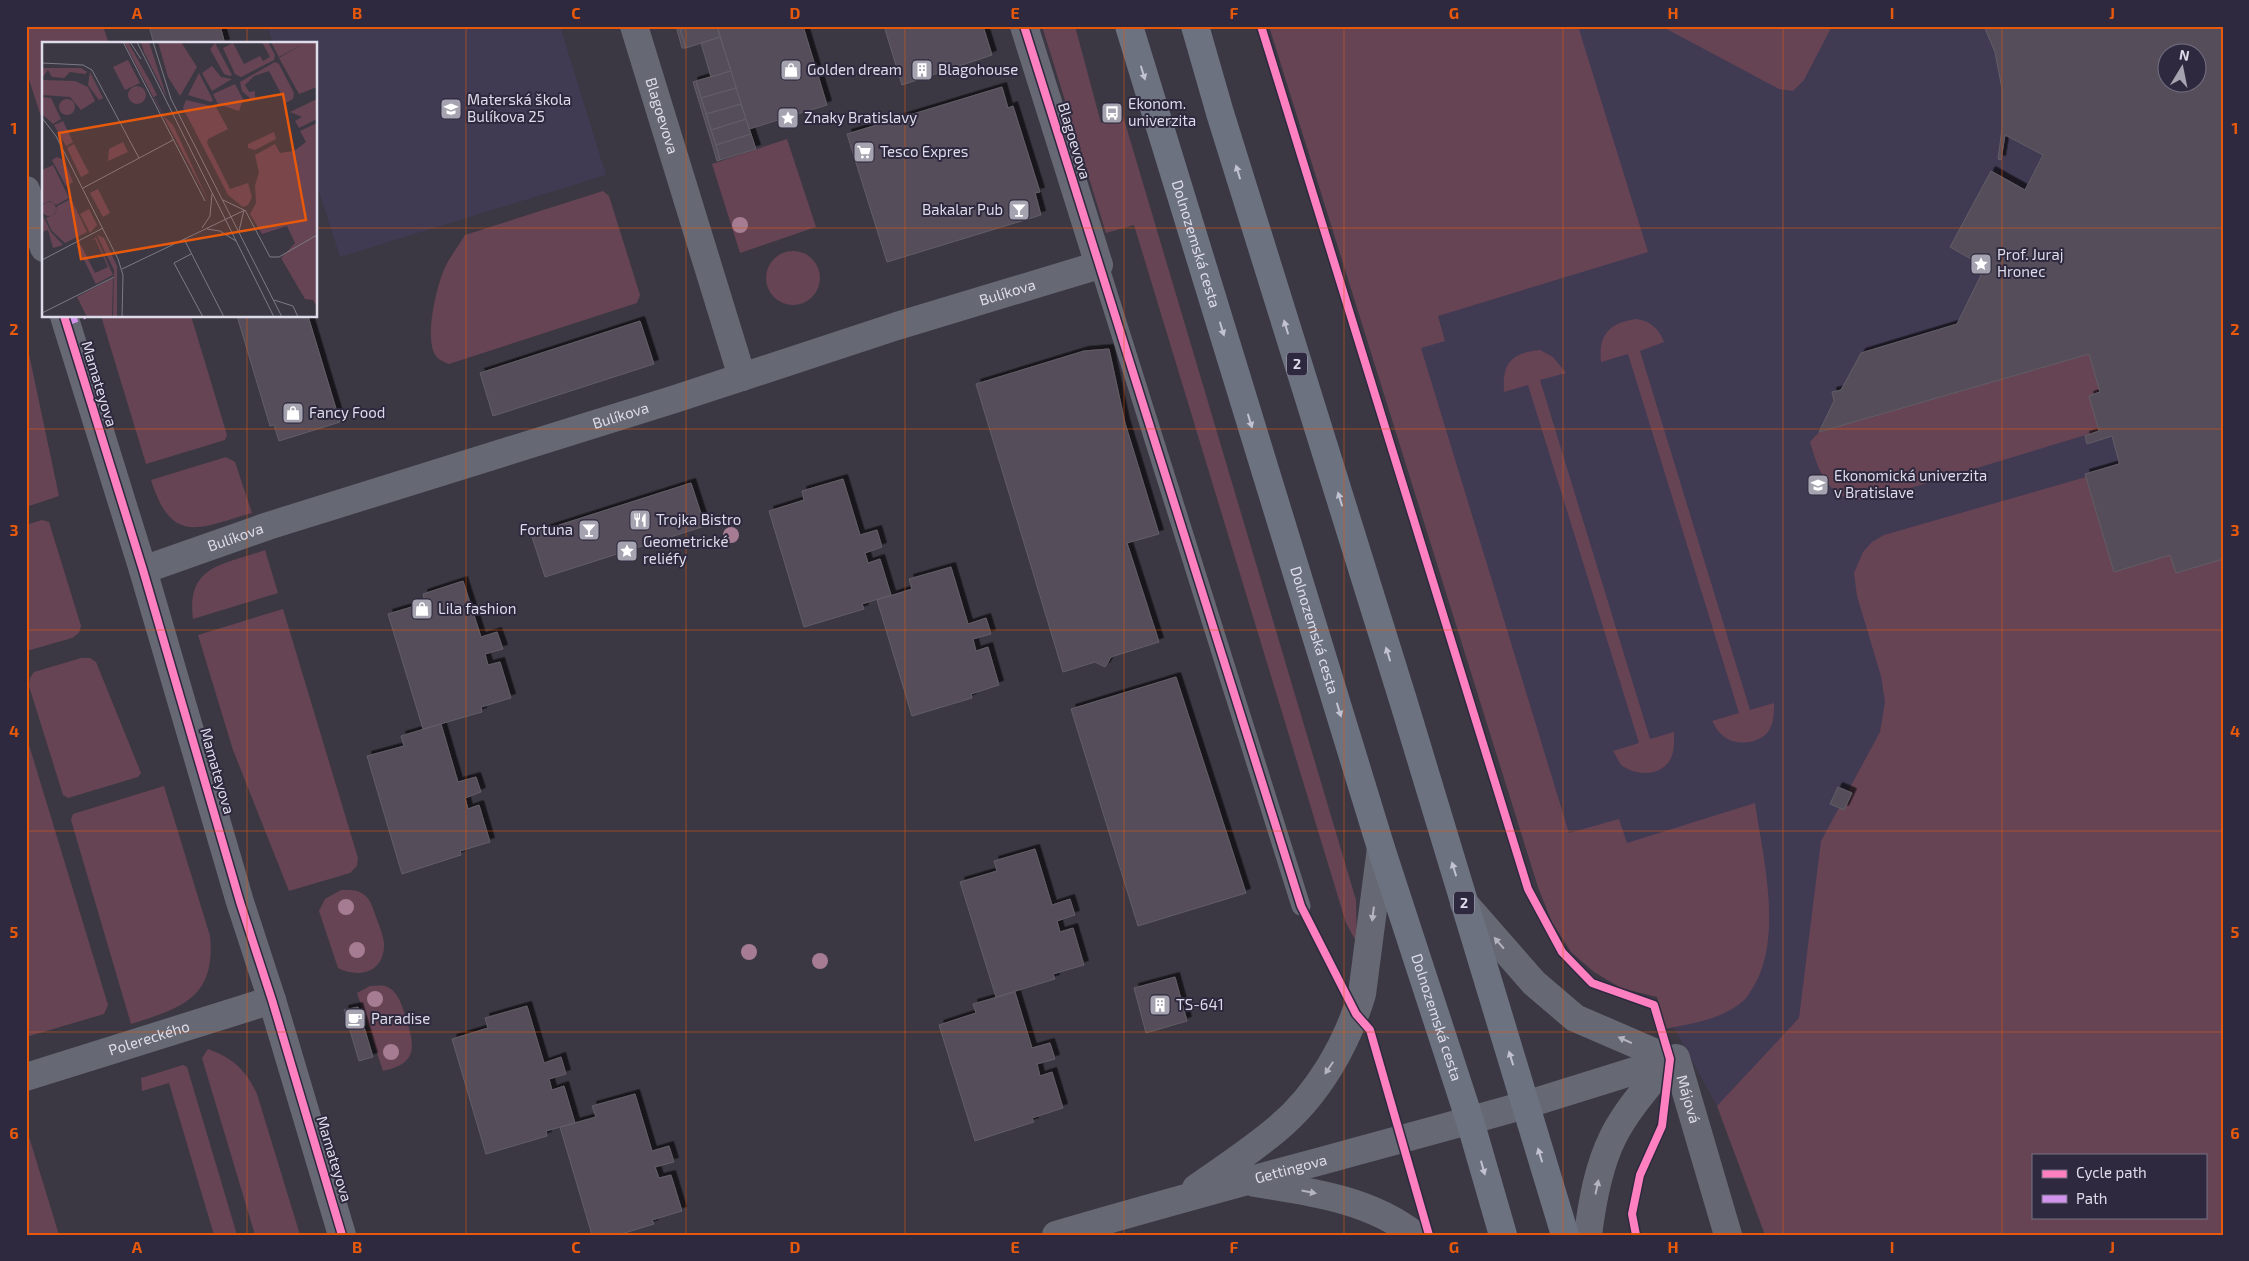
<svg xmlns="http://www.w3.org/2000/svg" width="2249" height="1261" font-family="'Exo 2',sans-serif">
<defs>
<filter id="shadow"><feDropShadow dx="4.5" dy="-4.5" stdDeviation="0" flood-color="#0009"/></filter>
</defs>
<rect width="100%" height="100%" fill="#3b3843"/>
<path fill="#403a53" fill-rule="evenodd" d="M268 26H560L606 175 340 257 316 182V44H273Z
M1269 26H2223V972L1717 1106 1657 997 1621 988 1594 972 1571 952 1552 922 1538 887ZM2166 52H2196V82H2166Z"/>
<path fill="#674454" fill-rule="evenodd" d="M26 26H103L109 44H44V126L26 70Z
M1042 26H1075L1101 123 1123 116 1356 900 1357 943 1346 923 1134 225 1106 233Z
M1269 26H1578L1648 252 1438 316 1445 341 1421 348 1569 833 1619 819 1627 843 1755 803C1763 857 1784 940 1752 989 1749 993 1747 998 1743 1001 1721 1020 1693 1023 1665 1029L1657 997 1621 988 1594 972 1571 952 1552 922 1538 887Z
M1661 26H1832L1804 80 1793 91 1779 89Z
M787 139 816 227 740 253 712 164Z
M603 191 609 196 640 295 637 303 449 364C444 362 439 360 436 356 424 340 436 290 443 272 448 259 458 247 465 235Z
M766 278a27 27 0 1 1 54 0a27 27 0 1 1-54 0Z
M101 316H191L227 435 225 440 146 464Z
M1636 319C1651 321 1659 329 1664 342L1640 351 1750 710 1774 703C1774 713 1774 725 1767 733 1756 745 1732 746 1721 734 1717 731 1715 725 1712 721L1739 713 1628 354 1601 362C1598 334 1610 323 1636 319Z
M26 340 59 496 26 507Z
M1540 350 1553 357 1566 373 1540 380 1650 739 1674 732C1674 742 1675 754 1668 763 1656 777 1635 775 1621 765 1618 761 1616 755 1613 751L1639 743 1528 385 1504 392C1502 363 1511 353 1540 350Z
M2089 354 2100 392 2089 396 2099 431 1874 499C1867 499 1856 501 1850 499 1824 491 1817 465 1810 442L1819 432Z
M226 457 235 462 252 513C199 528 172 546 151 480Z
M2086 477 2114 571 2170 555 2176 573 2223 559V1235H1765L1717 1106 1799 1018 1821 841 1880 732 1885 702 1881 676 1857 596 1854 573 1863 552 1872 542 1884 535ZM2033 1155H2205V1217H2033Z
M42 520 49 522 81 626 79 633 72 638 30 650 26 648V525Z
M265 550 278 593 193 619C186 565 223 565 265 550Z
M283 609 358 858 357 866 350 873 289 891 233 750 198 635Z
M81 658H90L96 662 141 773 138 777 68 798 63 795 29 686 30 678 34 672Z
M26 735 108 1005 104 1014 26 1037Z
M164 786 210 936C216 998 182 1008 131 1024L71 820 73 814Z
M341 890C349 890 357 889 363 894 371 899 373 909 376 917 379 925 383 935 384 943 385 972 360 979 338 968L319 911 325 899Z
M370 986C375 986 381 985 385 986 399 991 402 1006 406 1018 415 1047 418 1063 383 1071L357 993Z
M208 1049C233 1058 246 1070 257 1094L300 1235H255L202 1058Z
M183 1065 187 1067 237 1235H214L169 1083 142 1091 141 1078Z
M26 1127 59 1235H26Z"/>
<path fill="#544e5a" stroke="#625d66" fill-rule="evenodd" filter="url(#shadow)" d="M149 26H220L225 44H154Z
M676 26H679L686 48H682Z
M693 26H717L720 37 686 48 680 30Z
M717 26H803L827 105 749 129Z
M884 26H983L992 55 902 85Z
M1984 26H2223V559L2176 573 2170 555 2114 572 2085 474 2119 464V462L2112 436 2087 444 2085 436 2099 431 2089 396 2100 392 2089 354 1819 432 1834 401 1832 392 1841 390 1861 353 1957 324 1985 267 1950 247 1991 171 2025 190 2043 155 2005 135 2001 160 1998 159 2002 129V89L1995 52ZM2166 52H2196V82H2166Z
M720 37 731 71 711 77 701 43Z
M731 71 736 88 701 98 696 81Z
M696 81 716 145 720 160 717 161 713 147 693 82Z
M1002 87 1008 108 1013 106 1040 192 1035 193 1041 215 887 262 847 134Z
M736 88 741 104 706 114 701 98Z
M741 104 746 119 711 130 706 114Z
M746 119 751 134 716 145 711 130Z
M751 134 756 149 720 160 716 145Z
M237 316H308L340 422 279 441 274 425 270 426Z
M640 321 654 364 493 416 480 373Z
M1109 349 1125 423 1159 534 1127 543 1159 642 1111 657 1105 667 1095 662 1063 672 976 384 1084 351Z
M843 479 860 535 877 530 882 547 865 553 868 563 880 559 891 595 862 604 864 609 804 627 769 511 804 500 802 491Z
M691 483 705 526 545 577 531 534Z
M951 567 968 624 986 618 991 634 973 639 976 651 988 647 999 685 971 694 972 698 912 716 877 600 912 589 909 579Z
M463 581 481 637 497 632 503 649 485 654 488 665 500 662 511 698 481 707 482 712 423 729 388 614 425 603 423 594Z
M1176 677 1246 893 1138 926 1071 709Z
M441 724 458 782 476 777 481 792 465 798 468 809 479 805 490 842 460 851 461 855 402 874 367 756 404 746 401 736Z
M1838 787 1852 793 1844 810 1830 804Z
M1035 849 1052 905 1070 899 1075 915 1057 921 1060 932 1073 928 1084 965 1053 974 1055 979 996 997 960 882 997 871 994 861Z
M1175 977 1187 1021 1146 1033 1134 988Z
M1015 992 1032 1048 1050 1043 1055 1059 1037 1064 1040 1076 1052 1072 1063 1108 1032 1118 1034 1122 975 1141 939 1025 976 1013 973 1004Z
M527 1006 544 1063 561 1057 566 1074 549 1079 552 1090 564 1086 575 1123 546 1131 547 1136 486 1154 452 1039 488 1028 485 1018Z
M358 1007 373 1057 359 1061 344 1010Z
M635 1094 652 1151 669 1146 674 1162 655 1167 659 1178 671 1175 682 1211 652 1220 654 1224 618 1235H592L560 1127 596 1117 592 1106Z"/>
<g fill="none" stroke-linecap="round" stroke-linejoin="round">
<path stroke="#666974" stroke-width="19" d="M1099 265 1301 906"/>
<g stroke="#666974" stroke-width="28">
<path id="s1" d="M634 26 742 377"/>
<path id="s2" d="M143 570 268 526 675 399 897 326 1099 265 1024 26"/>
<path d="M1464 903 1534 983 1575 1018 1670 1059C1650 1084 1627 1109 1613 1137 1598 1167 1592 1203 1588 1235"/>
<path id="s3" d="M26 1077 272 1000"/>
<path id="s4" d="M1525 1105 1676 1058 1728 1235"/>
</g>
<g stroke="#666974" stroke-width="28">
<path d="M26 190 44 248"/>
<path d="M64 316 143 570 240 902 272 1000 342 1235"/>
<path d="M1255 1183C1311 1192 1369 1199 1415 1235"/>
<path d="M1196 1188C1224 1169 1252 1150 1277 1129 1318 1095 1347 1044 1362 994L1381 848"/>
<path id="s5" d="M1056 1235C1212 1189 1369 1149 1525 1105"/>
</g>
<g stroke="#6d7281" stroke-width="28">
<path id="s6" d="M1129 26 1381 848 1470 1121 1503 1235"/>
<path d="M1195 26 1220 113 1403 700 1565 1235"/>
</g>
<path stroke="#d193ec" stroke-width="6" stroke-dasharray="12 6" stroke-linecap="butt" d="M66 323 85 316"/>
<g stroke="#2e293e" stroke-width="11">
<path id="cycleway" d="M1024 26 1301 906 1356 1014 1370 1030 1429 1235
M1261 26 1528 889 1562 952 1592 983 1654 1005 1670 1059 1662 1126 1640 1175 1632 1214 1636 1235
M64 316 143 570 240 902 272 1000 342 1235"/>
</g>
<use href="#cycleway" stroke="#ff80c0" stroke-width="8"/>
</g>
<g fill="#a57c92">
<circle cx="740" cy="225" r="8"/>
<circle cx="731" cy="535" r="8"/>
<circle cx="346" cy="907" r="8"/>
<circle cx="357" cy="950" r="8"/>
<circle cx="749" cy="952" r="8"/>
<circle cx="820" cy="961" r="8"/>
<circle cx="375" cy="999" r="8"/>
<circle cx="391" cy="1052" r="8"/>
</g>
<defs><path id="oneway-solid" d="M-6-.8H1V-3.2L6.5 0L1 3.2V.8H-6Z" transform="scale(1.25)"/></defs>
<g fill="#c2c2d0">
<use href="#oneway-solid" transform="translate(1143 73) rotate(73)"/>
<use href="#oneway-solid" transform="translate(1238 172) rotate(-107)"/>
<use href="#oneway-solid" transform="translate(1286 327) rotate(-107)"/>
<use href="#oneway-solid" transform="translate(1222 329) rotate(73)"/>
<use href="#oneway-solid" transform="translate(1250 421) rotate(73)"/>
<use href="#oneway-solid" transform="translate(1340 499) rotate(-107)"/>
<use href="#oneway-solid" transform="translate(1388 654) rotate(-107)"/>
<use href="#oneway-solid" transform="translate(1339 710) rotate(73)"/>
<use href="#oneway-solid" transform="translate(1454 869) rotate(-107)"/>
<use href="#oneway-solid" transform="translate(1511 1058) rotate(-107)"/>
<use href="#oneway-solid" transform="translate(1540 1155) rotate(-107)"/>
<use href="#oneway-solid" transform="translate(1483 1168) rotate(74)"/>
</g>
<g fill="#b4b4c1">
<use href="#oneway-solid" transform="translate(1373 914) rotate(97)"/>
<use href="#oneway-solid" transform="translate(1499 943) rotate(-131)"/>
<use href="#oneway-solid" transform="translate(1625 1040) rotate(-156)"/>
<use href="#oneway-solid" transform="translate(1329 1068) rotate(124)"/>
<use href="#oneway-solid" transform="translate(1597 1187) rotate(-78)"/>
<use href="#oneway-solid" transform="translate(1309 1192) rotate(11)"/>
</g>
<path fill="none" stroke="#e8590c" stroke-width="1" stroke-opacity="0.55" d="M247 26V44M466 26V1235M686 26V1235M905 26V1235M1124 26V1235M1344 26V1235M1563 26V1235M1783 26V1235M2002 26V1235M26 228H44M316 228H2223M247 316V1235M26 429H2223M26 630H2223M26 831H2223M26 1032H2223"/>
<defs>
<g id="shop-square" transform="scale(1.125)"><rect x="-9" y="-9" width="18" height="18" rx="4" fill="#a5a3b0" stroke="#2e293e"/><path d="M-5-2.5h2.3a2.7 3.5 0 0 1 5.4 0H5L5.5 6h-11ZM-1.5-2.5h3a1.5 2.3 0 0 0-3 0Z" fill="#fff"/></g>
<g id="building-square" transform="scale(1.125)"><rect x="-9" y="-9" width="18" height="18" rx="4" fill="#a5a3b0" stroke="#2e293e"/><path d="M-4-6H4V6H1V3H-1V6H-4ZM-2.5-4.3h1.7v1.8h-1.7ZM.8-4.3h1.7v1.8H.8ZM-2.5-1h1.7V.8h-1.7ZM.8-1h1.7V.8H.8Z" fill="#fff"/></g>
<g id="school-square" transform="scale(1.125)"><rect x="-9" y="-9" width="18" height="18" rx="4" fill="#a5a3b0" stroke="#2e293e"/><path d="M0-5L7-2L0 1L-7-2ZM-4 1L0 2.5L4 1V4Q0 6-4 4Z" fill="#fff"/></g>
<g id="bus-square" transform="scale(1.125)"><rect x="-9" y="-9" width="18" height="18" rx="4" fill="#a5a3b0" stroke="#2e293e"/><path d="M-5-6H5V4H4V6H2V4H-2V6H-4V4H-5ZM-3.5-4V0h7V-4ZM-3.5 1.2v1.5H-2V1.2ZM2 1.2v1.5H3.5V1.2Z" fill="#fff"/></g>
<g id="sight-square" transform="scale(1.125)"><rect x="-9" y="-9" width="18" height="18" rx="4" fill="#a5a3b0" stroke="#2e293e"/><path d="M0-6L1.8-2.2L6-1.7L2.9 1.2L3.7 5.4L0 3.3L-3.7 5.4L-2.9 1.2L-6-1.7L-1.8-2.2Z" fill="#fff"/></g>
<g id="supermarket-square" transform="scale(1.125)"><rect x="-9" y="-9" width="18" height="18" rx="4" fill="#a5a3b0" stroke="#2e293e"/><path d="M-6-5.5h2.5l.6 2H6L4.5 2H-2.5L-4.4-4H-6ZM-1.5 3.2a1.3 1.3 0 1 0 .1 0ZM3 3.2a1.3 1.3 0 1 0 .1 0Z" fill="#fff"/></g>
<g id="bar-square" transform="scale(1.125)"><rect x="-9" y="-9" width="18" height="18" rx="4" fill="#a5a3b0" stroke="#2e293e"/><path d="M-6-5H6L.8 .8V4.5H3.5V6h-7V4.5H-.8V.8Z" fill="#fff"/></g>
<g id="university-square" transform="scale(1.125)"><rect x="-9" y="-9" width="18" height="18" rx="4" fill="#a5a3b0" stroke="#2e293e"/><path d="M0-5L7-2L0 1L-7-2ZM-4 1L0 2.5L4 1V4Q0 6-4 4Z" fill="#fff"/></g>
<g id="restaurant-square" transform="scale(1.125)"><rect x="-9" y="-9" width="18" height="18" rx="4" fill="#a5a3b0" stroke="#2e293e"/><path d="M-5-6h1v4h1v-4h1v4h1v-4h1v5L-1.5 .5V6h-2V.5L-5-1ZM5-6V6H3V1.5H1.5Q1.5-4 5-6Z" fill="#fff"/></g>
<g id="cafe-square" transform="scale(1.125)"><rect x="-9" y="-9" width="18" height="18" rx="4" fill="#a5a3b0" stroke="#2e293e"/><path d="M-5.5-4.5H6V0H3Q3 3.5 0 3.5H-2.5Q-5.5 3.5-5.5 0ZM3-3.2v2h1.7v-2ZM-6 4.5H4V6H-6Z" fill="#fff"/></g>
</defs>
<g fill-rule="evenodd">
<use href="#shop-square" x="791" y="70"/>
<use href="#building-square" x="922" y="70"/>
<use href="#school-square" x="451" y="109"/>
<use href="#bus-square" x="1112" y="113"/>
<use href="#sight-square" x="788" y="118"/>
<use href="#supermarket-square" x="864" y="152"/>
<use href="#bar-square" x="1019" y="210"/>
<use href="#sight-square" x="1981" y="264"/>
<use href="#shop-square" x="293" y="413"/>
<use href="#university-square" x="1818" y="485"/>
<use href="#restaurant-square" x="640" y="520"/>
<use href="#bar-square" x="589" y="530"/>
<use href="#sight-square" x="627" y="551"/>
<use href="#shop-square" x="422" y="609"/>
<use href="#building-square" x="1160" y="1005"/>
<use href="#cafe-square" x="355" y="1019"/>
</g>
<g text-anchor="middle" stroke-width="4" stroke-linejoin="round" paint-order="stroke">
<g fill="#2e293e" stroke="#a9a6b6" stroke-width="1">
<rect x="1287" y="352.5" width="20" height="23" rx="4"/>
<rect x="1454" y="891.5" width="20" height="23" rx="4"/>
</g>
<g font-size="14" font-weight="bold" fill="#dedcea">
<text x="1297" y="369">2</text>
<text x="1464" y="908">2</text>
</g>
<g font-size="15" fill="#dedcea" stroke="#2e293e" text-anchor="start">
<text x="807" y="75">Golden dream</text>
<text x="938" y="75">Blagohouse</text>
<text x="467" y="105">Materská škola<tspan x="467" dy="17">Bulíkova 25</tspan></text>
<text x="1128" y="109">Ekonom.<tspan x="1128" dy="17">univerzita</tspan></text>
<text x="804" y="123">Znaky Bratislavy</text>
<text x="880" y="157">Tesco Expres</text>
<text x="1003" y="215" text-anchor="end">Bakalar Pub</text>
<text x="1997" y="260">Prof. Juraj<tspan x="1997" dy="17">Hronec</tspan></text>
<text x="309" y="418">Fancy Food</text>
<text x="1834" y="481">Ekonomická univerzita<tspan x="1834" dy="17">v Bratislave</tspan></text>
<text x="656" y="525">Trojka Bistro</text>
<text x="573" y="535" text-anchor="end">Fortuna</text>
<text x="643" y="547">Geometrické<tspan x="643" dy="17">reliéfy</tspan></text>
<text x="438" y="614">Lila fashion</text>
<text x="1176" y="1010">TS-641</text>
<text x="371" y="1024">Paradise</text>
</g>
<g font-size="15" fill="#dedcea" stroke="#2e293e">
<text dy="5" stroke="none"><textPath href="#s1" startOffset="94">Blagoevova</textPath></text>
<text transform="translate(1074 141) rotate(73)" y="5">Blagoevova</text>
<text dy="5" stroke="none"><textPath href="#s6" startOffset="228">Dolnozemská cesta</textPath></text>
<text dy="5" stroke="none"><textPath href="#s2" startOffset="908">Bulíkova</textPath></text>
<text transform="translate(99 384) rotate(73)" y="5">Mamateyova</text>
<text dy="5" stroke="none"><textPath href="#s2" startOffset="502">Bulíkova</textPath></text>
<text dy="5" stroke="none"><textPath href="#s2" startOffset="98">Bulíkova</textPath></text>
<text dy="5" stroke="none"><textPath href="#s6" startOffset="632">Dolnozemská cesta</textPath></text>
<text transform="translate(217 771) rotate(74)" y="5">Mamateyova</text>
<text dy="5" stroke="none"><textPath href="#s6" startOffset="1038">Dolnozemská cesta</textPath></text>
<text dy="5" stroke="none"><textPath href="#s3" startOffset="129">Polereckého</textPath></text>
<text dy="5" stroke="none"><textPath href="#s4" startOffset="201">Májová</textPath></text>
<text transform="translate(334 1159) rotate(73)" y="5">Mamateyova</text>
<text dy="5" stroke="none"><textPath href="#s5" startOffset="244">Gettingova</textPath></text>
</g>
</g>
<g transform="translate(42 42)">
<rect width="275" height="275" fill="#3b3843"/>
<path d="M82 0H86L109 41 115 53 112 55 122 74 131 83 167 160ZM99 0H107L125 56 102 10ZM116 0H139L155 25 138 54 126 35ZM220 0H226L233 13 232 18 199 35 193 32 181 6 191 1 202 22 218 14 221 19 228 15ZM229 0H275V45L257 52 237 16 261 2 237 15ZM173 1 190 33 188 34 182 32 168 7ZM86 18 98 41 83 48 71 25ZM233 20 237 22 252 51 251 57 244 61 227 29 212 34 203 43 207 50 213 49V56L209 57 200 49 198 40ZM170 24 179 35 190 37 170 49 160 31ZM0 26H39L45 30 43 32 28 30 22 36 10 35 6 28 0 36ZM48 30 61 56 57 58 46 43ZM157 31 171 58 169 60 146 53ZM0 38 33 39 46 45 53 59 39 68 28 55 0 53ZM193 42 201 57 197 69 176 62 171 52ZM86 53a9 9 0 1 1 18 0a9 9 0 1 1-18 0ZM0 55 9 56 19 77 11 82 0 72ZM17 65a8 8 0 1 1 16 0a8 8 0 1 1-16 0ZM275 57V77L257 86 253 79 260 75 248 70ZM144 58 174 65 186 87 166 97 165 101 188 147 206 141 210 155 206 163 201 165 186 153 141 66ZM21 79 31 100 24 104 12 83ZM275 81V265L271 258 263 257 239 216 253 201 245 184 220 192 208 172 214 161 213 143 217 131 213 113 233 102 238 111 252 109 264 100 258 89ZM232 90 234 97 213 108 206 106V102ZM81 100 86 110 66 119 67 107ZM32 102 47 131 39 135 25 106ZM15 115 22 118 31 140 24 144 10 118ZM11 123 27 156 14 163 8 159 0 162V128ZM56 147 68 171 61 175 48 151ZM29 157 45 190 23 201 10 189 4 176 13 172 15 164ZM0 167a7 7 0 1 1 14 0a7 7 0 1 1-14 0ZM47 167 55 183 48 191 38 172ZM0 172 9 190 21 203 11 206 6 188 0 190ZM55 193 62 196 75 224V275H71L72 228ZM54 195 71 233 54 242 35 204 39 203 53 231 66 225 53 197 50 198ZM71 236 70 275H45L35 255Z" fill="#674454"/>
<path fill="none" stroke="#7c7a86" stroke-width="1" d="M81 0 163 159M88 0 99 17M95 0 232 275M111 0 129 57 240 275M0 21 41 23 50 28 97 116M0 76 14 94 76 217 81 233 80 275M41 146 131 98M181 158 202 168 197 189M160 186 168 174 170 152M165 187 178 189 194 199M142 197 182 275M149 212 132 221 161 275M0 218 61 186M80 227 203 168 228 215H237L275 193M232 258 251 264 256 275M0 271 72 235"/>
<path fill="#e8590c" fill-opacity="0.15" stroke="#e8590c" stroke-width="2.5" d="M241 52 264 178 39 217 17 91Z"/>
<rect width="275" height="275" fill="none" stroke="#dedcea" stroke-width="2.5"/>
</g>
<rect width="2249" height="1261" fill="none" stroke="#2e293e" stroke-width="55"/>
<rect x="2032" y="1154" width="175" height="65" fill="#2e293e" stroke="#747183"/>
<rect x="2042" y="1170" width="25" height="8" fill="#ff80c0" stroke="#747183"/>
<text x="2076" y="1178" font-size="15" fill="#dedcea">Cycle path</text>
<rect x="2042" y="1195" width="25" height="8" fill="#d193ec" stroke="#747183"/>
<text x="2076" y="1204" font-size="15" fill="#dedcea">Path</text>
<g transform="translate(2182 68) rotate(10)"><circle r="24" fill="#2e293e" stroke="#747183"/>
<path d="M0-4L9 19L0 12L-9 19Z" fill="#a5a3b0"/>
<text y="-8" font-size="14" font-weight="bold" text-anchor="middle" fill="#dedcea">N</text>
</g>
<rect x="28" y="28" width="2194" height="1206" fill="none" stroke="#e8590c" stroke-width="2"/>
<g font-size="16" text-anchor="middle" font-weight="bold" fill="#e8590c">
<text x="137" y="19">A</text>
<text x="357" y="19">B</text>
<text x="576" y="19">C</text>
<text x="795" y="19">D</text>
<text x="1015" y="19">E</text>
<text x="1234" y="19">F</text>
<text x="1454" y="19">G</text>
<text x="1673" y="19">H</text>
<text x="1892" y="19">I</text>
<text x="2112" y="19">J</text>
<text x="14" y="134">1</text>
<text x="2235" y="134">1</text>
<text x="14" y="335">2</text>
<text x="2235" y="335">2</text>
<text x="14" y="536">3</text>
<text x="2235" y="536">3</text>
<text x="14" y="737">4</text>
<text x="2235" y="737">4</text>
<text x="14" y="938">5</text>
<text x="2235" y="938">5</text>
<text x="14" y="1139">6</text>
<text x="2235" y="1139">6</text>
<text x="137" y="1253">A</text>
<text x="357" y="1253">B</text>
<text x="576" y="1253">C</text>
<text x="795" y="1253">D</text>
<text x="1015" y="1253">E</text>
<text x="1234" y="1253">F</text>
<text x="1454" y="1253">G</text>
<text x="1673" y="1253">H</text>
<text x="1892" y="1253">I</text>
<text x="2112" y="1253">J</text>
</g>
</svg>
